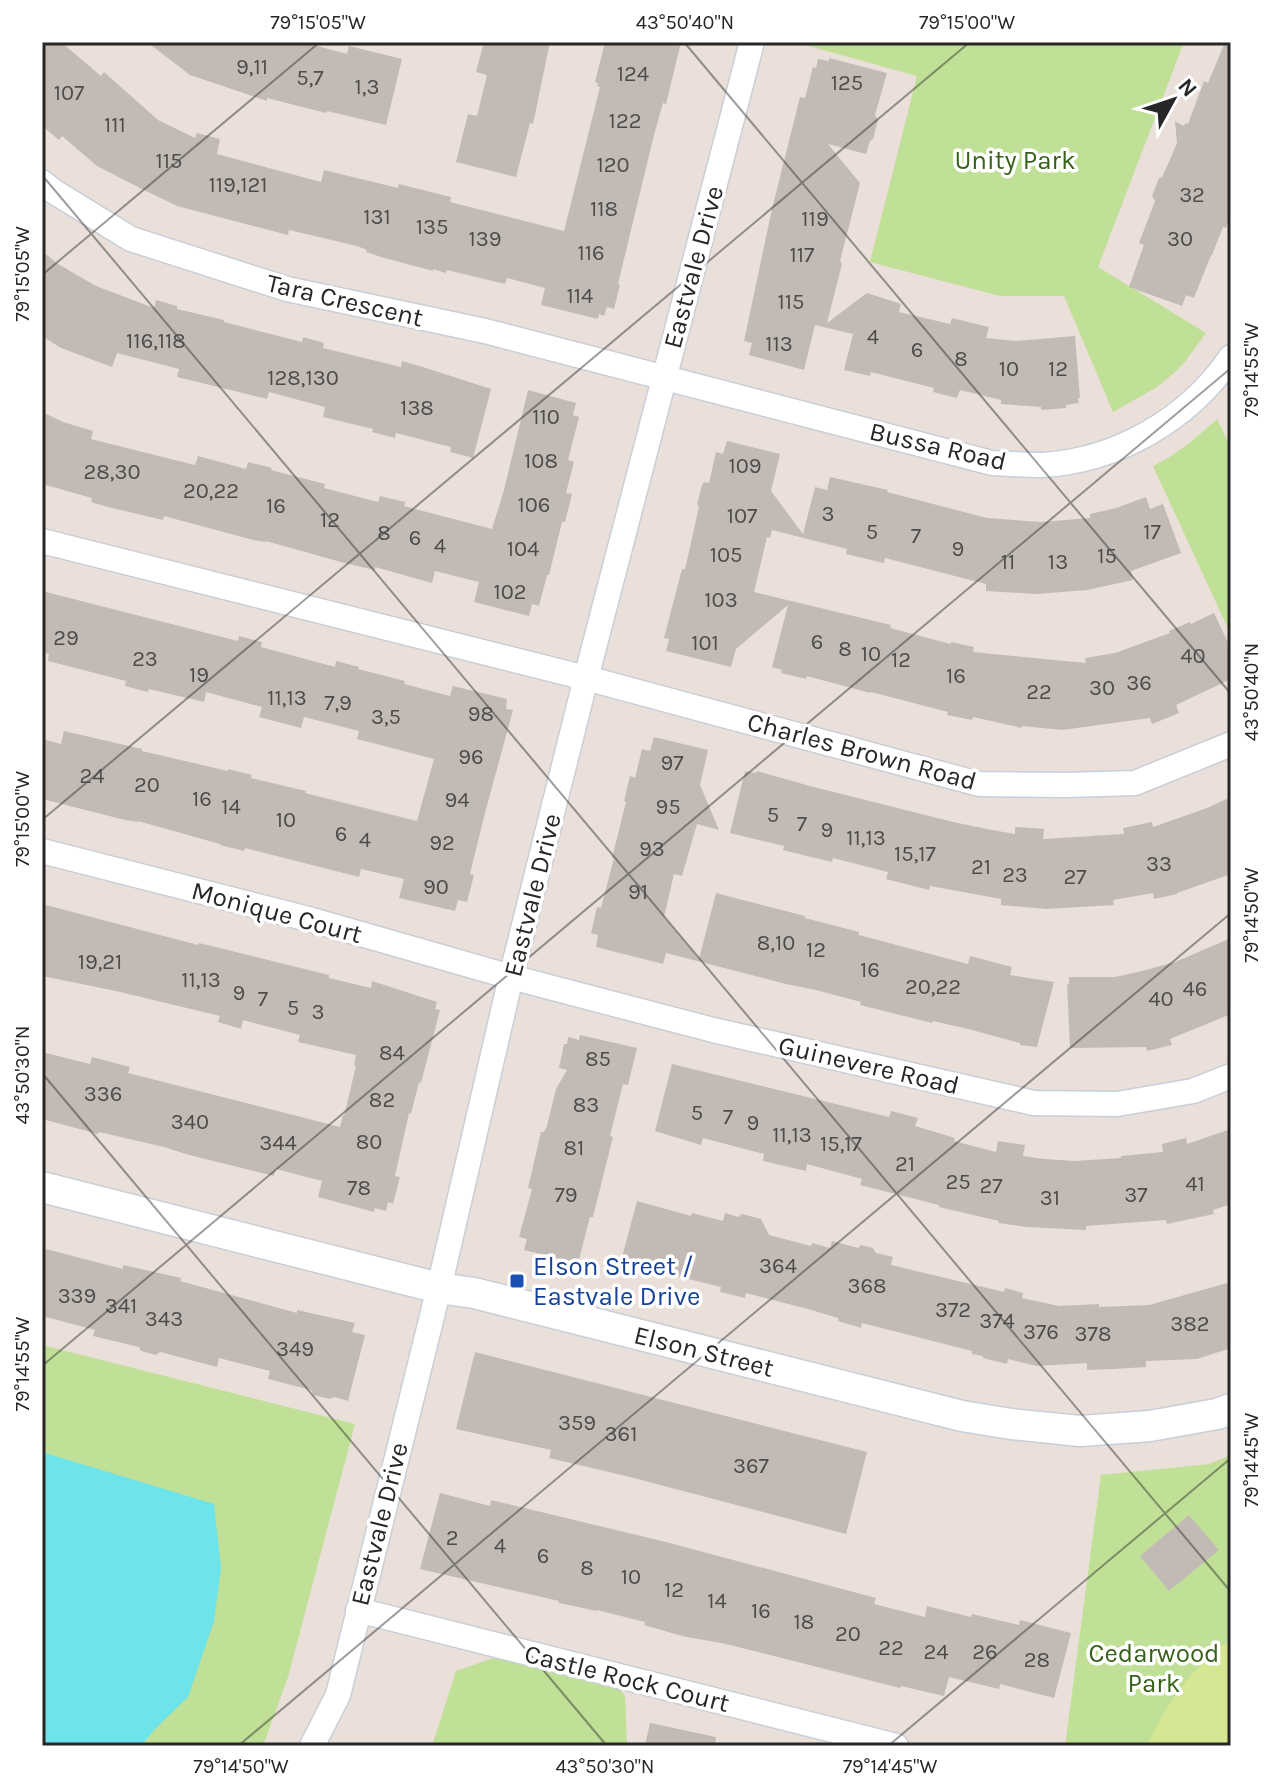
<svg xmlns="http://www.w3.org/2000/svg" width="1273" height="1788" font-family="Karla,sans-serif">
<rect width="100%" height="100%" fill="#eadfd9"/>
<path fill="#bfe096" d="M794 42H1184L1098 267 1206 333 1184 363 1174 373 1157 387 1113 412 1064 296H1000L870 262 917 76Z
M1217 419 1231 448V635L1153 466C1178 454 1197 437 1217 419Z
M42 1345 355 1424 288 1677 263 1746H42Z
M1231 1455V1746H1065L1101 1475 1209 1464Z
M522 1648 597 1660 625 1696 627 1746H432L456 1671Z"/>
<path fill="#d5e792" d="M1231 1640V1746H1147C1165 1705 1193 1665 1231 1640Z"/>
<path fill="#6de3ea" d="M42 1452 214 1504 221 1568 214 1621 188 1697 156 1728 141 1746H42Z"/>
<path fill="#c2bbb5" d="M42 42H61L101 76 104 72 158 120 195 138 197 133 220 139 217 154 321 182 324 170 398 188 399 184 451 197 450 202 564 231 600 87 597 86 598 83 595 82 605 42H681L666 104 663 103 654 135 618 284 620 285 614 309 607 307 604 316 599 314 598 319 541 305 545 288 507 278 505 284 447 270 446 273 433 269V271L381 257 366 252 367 250 357 246 289 230 288 235 177 206 142 189 97 166 62 136 59 140 42 126Z
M147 42H302L347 54 349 46 402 59 386 125 327 111 326 113 267 98V101L190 75Z
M484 42H550L533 124 530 123 516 177 456 162 468 114 477 116 487 75 476 72Z
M1225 42H1231V214L1226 228 1223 227 1212 255H1211L1194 298 1186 295 1182 306 1129 287 1144 245 1139 243 1155 201 1152 196 1159 178 1162 177 1168 164 1177 143 1175 121 1184 126 1185 123 1188 124 1204 81 1208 83Z
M829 58 887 73 875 115 878 120 873 139 870 141 866 154 828 144 860 183 840 261 842 264 827 323 867 293 901 304 899 312 950 324 952 318 989 327 986 338 1016 341 1075 336 1080 398H1078L1079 403 1066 405V408L1041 410V407L1001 404V400L960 390 957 398 933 392 934 388 871 372 870 376 844 370 853 334 815 325 804 370 749 355 752 343 744 341 772 209 800 97 805 98 813 67 816 68 818 59 829 61Z
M42 251 58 264 96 286 154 308 156 300 177 306V309L224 320V322L302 342 303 337 324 343 323 348 401 367 402 361 426 368 491 389 473 458 450 452 451 447 431 442 396 433 395 438 372 432 373 429 323 417 325 407 269 392 267 399 177 377 179 369 117 353 112 367 61 348 42 336Z
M528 390 576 403 573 415 579 417 568 460 574 462 566 493 572 494 565 522H562L549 575H547L539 606 532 604 529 616 474 602 479 582 435 571 432 583 375 567V570L348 564 266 541V542L253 540 164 516 163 520 108 507 91 502 92 498 42 484V412L63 422 93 431 91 439 195 465 198 456 246 469 248 462 272 468 271 470 325 484 324 488 378 502 380 496 405 502 404 506 492 529 504 490Z
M727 441 780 454 771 491 803 534 815 487 827 490 830 477 888 490 887 492 987 518 1041 522 1090 518V514L1116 508 1146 497 1150 509 1163 504 1181 553 1131 571 1133 580 1087 590 1036 594 986 591V584L885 558 884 563 846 554 847 549 772 530 770 538 767 537 754 592 891 625 890 628 951 644V642L974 647 973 652 1086 663 1085 658 1115 653 1170 633 1169 631 1190 622 1191 624 1214 613 1231 649V679L1176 705 1179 713 1152 724 1150 718 1062 730 1022 726V728L973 717 972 720 947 715 948 712 871 692 870 693 807 676 806 679 781 673 782 670 772 667 788 605 736 649 731 667 666 651 669 639 664 638 682 569H685L699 507 697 504 702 485 704 482 709 483 716 452 723 454Z
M42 591 238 641 239 636 262 642 261 647 335 667 336 661 359 667 358 669 405 681 404 684 450 696 453 686 507 699 506 709 513 710 485 813 470 874 474 875 467 902 458 900 455 911 399 898 404 879 361 869 359 877 245 848 244 851 220 845V844L138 821V822L125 820 42 799V739L61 744 64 731 142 749V751L228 771V769L252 775 251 778 306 791 305 793 417 821 434 759 357 739 359 731 304 717 301 728 259 717 262 707 206 692 204 702 149 689 148 692 125 686 126 681 48 661 49 654 42 652Z
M654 737 708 750 700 785 719 830 697 824 682 876 674 874 664 917 699 959 716 893 805 916V918L859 932V935L968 964 970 956 1012 967 1010 975 1054 982 1037 1047 1020 1045V1043L968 1029 933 1021 932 1023 860 1005 861 1002 816 990 786 984 666 953 663 964 596 947 598 935 591 933 597 907 601 908 614 858H612L626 802 624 801 630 776 635 778 642 749 650 751Z
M745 771 756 773 757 771 810 786 953 822 992 830 1015 834V827L1044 829 1043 839 1124 834 1123 828 1152 822 1153 827 1207 808 1231 797V874L1177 893V894L1154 899 1153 893 1113 900 1114 905 1046 909 1001 905V899L930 886 929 890 886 879 888 872 833 858 832 862 807 856 783 850 784 846 730 833Z
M42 904 198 945 199 943 248 955 329 975V978L371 988 372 981 437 1002 435 1009 440 1010 421 1083 419 1082 411 1114 409 1113 395 1176 400 1177 393 1204 388 1202 386 1211 375 1208 374 1212 318 1197 322 1181 276 1169 274 1176 189 1155 164 1147 99 1132 98 1134 42 1119V1052L90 1064 92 1057 130 1067 128 1073 340 1127 343 1115 344 1116 356 1066H354L356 1055 298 1042 300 1035 243 1020 241 1029 218 1022 220 1016 116 991 42 976Z
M1231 938V1014L1170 1039 1172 1045 1147 1051 1146 1047 1070 1048 1067 984 1069 985V977H1115L1142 971 1175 962Z
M580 1035 637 1048 628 1085 623 1084 610 1136 613 1137 593 1217H590L578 1263 524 1250 527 1239 519 1237 532 1189 528 1188 541 1132H544L547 1126 556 1089 567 1070 559 1068 564 1044H567L568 1037 579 1040Z
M672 1064 889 1117 891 1111 918 1118 915 1126 955 1138 954 1141 996 1152 998 1141 1025 1145 1023 1156 1044 1159 1074 1161 1121 1158V1156L1163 1152 1162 1144 1186 1138 1187 1144 1231 1129V1204L1213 1210 1214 1214 1167 1224 1166 1220 1086 1226V1230L1026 1227 998 1223 999 1221 939 1207V1205L860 1185 862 1179 807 1164 806 1171 763 1161 764 1154 703 1138 701 1145 655 1131Z
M637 1201 691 1216 692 1213 723 1221 725 1213 738 1217 742 1214 761 1219 769 1235 811 1246 812 1243 830 1248 832 1241 858 1248 861 1245 873 1248 876 1253 893 1257 891 1265 1004 1292 1005 1288 1023 1293 1022 1298 1059 1306 1099 1304V1307L1149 1305 1231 1282V1348L1197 1359 1146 1361V1367L1114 1369 1087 1370V1363L1037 1366 1008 1359 1007 1364 983 1358V1356L972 1354V1351L862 1323 861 1328 838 1321V1318L808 1309 746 1293 745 1298 720 1292 721 1287 632 1265 634 1260 622 1257Z
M42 1248 123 1269V1265L181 1278 180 1281 297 1313V1310L355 1323 352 1332 365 1335 348 1401 335 1397 330 1399 313 1395 311 1390 268 1379 270 1371 219 1358 217 1367 160 1352 156 1355 141 1351 139 1347 93 1336 95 1330 42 1316Z
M475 1352 867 1452 846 1534 630 1477 549 1458 551 1450 456 1429Z
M440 1493 490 1506 491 1500 666 1542 876 1598 874 1604 925 1617 927 1606 971 1617 972 1614 1019 1625 1020 1620 1071 1633 1054 1698 1000 1684 999 1689 949 1677 944 1696 901 1686 900 1688 726 1644 682 1636 644 1625 645 1622 597 1610V1611L559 1603V1601L420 1569Z
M1189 1515 1219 1550 1169 1591 1140 1556Z
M650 1723 716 1737 715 1746H645Z"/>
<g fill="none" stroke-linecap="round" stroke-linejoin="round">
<g stroke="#c7cfd9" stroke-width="27">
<path id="minor" d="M42 182 53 191 131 239 287 289 485 331 992 463C1009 464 1026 465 1042 465 1117 461 1189 419 1231 357
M42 541 586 678 979 784 1066 785 1135 783 1231 744
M42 851 312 920 511 977 713 1030 1034 1103 1117 1104 1193 1091 1231 1076
M358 1610 896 1746
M312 1746 338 1695 439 1288 511 977 586 678 752 42"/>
</g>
<g stroke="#c7cfd9" stroke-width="33">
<path id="tertiary" d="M42 1187 439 1288 474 1293 962 1416 1011 1424 1080 1431 1150 1426 1217 1414 1231 1409"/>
</g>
<use href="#minor" stroke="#fff" stroke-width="24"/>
<use href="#tertiary" stroke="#fff" stroke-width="30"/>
</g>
<path fill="none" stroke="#272727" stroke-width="2" stroke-opacity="0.45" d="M684 42 1231 694M42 175 1231 1592M42 275 320 42M42 820 970 42M42 1073 607 1746M42 1366 1231 368M238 1746 1231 913M888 1746 1231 1458"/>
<rect fill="#1a4fb4" stroke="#fff" stroke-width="3" x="509" y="1273" width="16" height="16" rx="4"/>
<g text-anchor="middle" stroke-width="7" stroke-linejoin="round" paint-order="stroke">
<g font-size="22" fill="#4e4c4a">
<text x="252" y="74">9,11</text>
<text x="633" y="81">124</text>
<text x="310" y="85">5,7</text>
<text x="847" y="90">125</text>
<text x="367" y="94">1,3</text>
<text x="69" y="100">107</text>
<text x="625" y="128">122</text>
<text x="115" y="132">111</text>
<text x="169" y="168">115</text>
<text x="613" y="172">120</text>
<text x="238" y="192">119,121</text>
<text x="1192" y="202">32</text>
<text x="604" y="216">118</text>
<text x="377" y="224">131</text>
<text x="815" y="226">119</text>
<text x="432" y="234">135</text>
<text x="485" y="246">139</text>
<text x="1180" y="246">30</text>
<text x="591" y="260">116</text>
<text x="802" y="262">117</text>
<text x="580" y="303">114</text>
<text x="791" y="309">115</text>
<text x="873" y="344">4</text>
<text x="156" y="348">116,118</text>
<text x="779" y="351">113</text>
<text x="917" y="357">6</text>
<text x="961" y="366">8</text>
<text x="1009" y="376">10</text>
<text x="1058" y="376">12</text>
<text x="303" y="385">128,130</text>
<text x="417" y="415">138</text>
<text x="546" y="424">110</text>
<text x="541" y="468">108</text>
<text x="745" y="473">109</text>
<text x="112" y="479">28,30</text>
<text x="211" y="498">20,22</text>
<text x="534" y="512">106</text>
<text x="276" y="513">16</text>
<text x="828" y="521">3</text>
<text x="742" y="523">107</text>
<text x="330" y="527">12</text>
<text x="872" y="539">5</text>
<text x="1152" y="539">17</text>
<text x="384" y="540">8</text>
<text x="916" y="543">7</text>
<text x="415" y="545">6</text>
<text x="440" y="553">4</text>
<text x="523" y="556">104</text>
<text x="958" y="556">9</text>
<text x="726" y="562">105</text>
<text x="1107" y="563">15</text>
<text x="1008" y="569">11</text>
<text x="1058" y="569">13</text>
<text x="510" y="599">102</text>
<text x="721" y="607">103</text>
<text x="66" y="645">29</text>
<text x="817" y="649">6</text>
<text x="705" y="650">101</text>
<text x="845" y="656">8</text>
<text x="871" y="661">10</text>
<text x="1193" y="663">40</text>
<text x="145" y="666">23</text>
<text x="901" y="667">12</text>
<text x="199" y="682">19</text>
<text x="956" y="683">16</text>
<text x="1139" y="690">36</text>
<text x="1102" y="695">30</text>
<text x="1039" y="699">22</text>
<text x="287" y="705">11,13</text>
<text x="338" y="710">7,9</text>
<text x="481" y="721">98</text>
<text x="386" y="724">3,5</text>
<text x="471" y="764">96</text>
<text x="672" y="770">97</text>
<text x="92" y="783">24</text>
<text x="147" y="792">20</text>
<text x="202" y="806">16</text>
<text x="457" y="807">94</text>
<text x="231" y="814">14</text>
<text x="668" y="814">95</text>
<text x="773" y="822">5</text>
<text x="286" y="827">10</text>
<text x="802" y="831">7</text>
<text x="827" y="837">9</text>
<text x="341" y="841">6</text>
<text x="866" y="845">11,13</text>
<text x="365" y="847">4</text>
<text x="442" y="850">92</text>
<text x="652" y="856">93</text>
<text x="915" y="861">15,17</text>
<text x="1159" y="871">33</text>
<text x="981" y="874">21</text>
<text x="1015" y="882">23</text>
<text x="1075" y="884">27</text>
<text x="436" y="894">90</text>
<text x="638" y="899">91</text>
<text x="776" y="950">8,10</text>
<text x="816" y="957">12</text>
<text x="100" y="969">19,21</text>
<text x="870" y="977">16</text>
<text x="201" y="987">11,13</text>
<text x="933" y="994">20,22</text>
<text x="1195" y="996">46</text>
<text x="239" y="1000">9</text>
<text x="263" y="1006">7</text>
<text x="1161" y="1006">40</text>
<text x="293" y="1015">5</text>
<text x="318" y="1019">3</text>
<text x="392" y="1060">84</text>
<text x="598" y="1066">85</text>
<text x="103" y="1101">336</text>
<text x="382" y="1107">82</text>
<text x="586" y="1112">83</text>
<text x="697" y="1120">5</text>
<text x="728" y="1124">7</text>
<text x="190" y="1129">340</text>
<text x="753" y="1130">9</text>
<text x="792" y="1142">11,13</text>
<text x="369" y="1149">80</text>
<text x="278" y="1150">344</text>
<text x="841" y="1151">15,17</text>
<text x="574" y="1155">81</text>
<text x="905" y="1171">21</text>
<text x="958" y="1189">25</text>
<text x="1195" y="1191">41</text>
<text x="991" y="1193">27</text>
<text x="359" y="1195">78</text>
<text x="566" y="1202">79</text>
<text x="1136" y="1202">37</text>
<text x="1050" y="1205">31</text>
<text x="778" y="1273">364</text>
<text x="867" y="1293">368</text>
<text x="77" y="1303">339</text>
<text x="121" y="1313">341</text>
<text x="953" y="1317">372</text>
<text x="164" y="1326">343</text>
<text x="997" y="1328">374</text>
<text x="1190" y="1331">382</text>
<text x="1041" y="1339">376</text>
<text x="1093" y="1341">378</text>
<text x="295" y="1356">349</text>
<text x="577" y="1430">359</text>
<text x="621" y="1441">361</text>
<text x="751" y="1473">367</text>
<text x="452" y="1545">2</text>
<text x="500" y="1553">4</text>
<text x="543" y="1563">6</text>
<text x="587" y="1575">8</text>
<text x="631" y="1584">10</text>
<text x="674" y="1597">12</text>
<text x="717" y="1608">14</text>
<text x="761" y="1618">16</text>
<text x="804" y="1629">18</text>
<text x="848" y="1641">20</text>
<text x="891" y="1655">22</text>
<text x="936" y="1659">24</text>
<text x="985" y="1659">26</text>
<text x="1037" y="1667">28</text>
</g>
<g font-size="26" fill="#38611b" stroke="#fff">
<text x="1015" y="169">Unity Park</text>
<text x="1154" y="1662">Cedarwood<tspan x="1154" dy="30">Park</tspan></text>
</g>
<g font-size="26" fill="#272727" stroke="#fff">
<text transform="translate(693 267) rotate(-75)" y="9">Eastvale Drive</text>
<text transform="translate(345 300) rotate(13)" y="9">Tara Crescent</text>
<text transform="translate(938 446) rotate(13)" y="9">Bussa Road</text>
<text transform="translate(862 751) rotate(15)" y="9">Charles Brown Road</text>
<text transform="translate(532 895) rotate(-76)" y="9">Eastvale Drive</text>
<text transform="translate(277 912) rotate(15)" y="9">Monique Court</text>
<text transform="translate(869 1065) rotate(13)" y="9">Guinevere Road</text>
<text transform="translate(704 1351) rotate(14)" y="9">Elson Street</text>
<text transform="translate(379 1524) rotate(-76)" y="9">Eastvale Drive</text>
<text transform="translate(627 1678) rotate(14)" y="9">Castle Rock Court</text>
</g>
<g font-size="26" fill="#164399" stroke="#fff" text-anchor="start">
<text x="533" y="1275">Elson Street /<tspan x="533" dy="30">Eastvale Drive</tspan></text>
</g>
</g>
<rect width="1273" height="1788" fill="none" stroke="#ffffff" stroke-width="88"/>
<g transform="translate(1173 100) rotate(50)" stroke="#ffffff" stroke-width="6" paint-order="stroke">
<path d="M0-6L14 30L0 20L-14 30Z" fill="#272727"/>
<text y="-12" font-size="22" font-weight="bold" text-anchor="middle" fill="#272727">N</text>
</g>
<rect x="44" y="44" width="1185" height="1700" fill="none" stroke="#272727" stroke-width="3"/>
<g font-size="20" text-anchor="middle" fill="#272727">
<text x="318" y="29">79°15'05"W</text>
<text x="685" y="29">43°50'40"N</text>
<text x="967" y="29">79°15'00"W</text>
<text transform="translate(22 274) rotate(-90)" y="7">79°15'05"W</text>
<text transform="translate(1251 370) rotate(-90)" y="7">79°14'55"W</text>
<text transform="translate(1251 692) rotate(-90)" y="7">43°50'40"N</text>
<text transform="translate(22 819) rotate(-90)" y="7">79°15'00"W</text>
<text transform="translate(1251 915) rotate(-90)" y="7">79°14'50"W</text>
<text transform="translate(22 1075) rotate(-90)" y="7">43°50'30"N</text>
<text transform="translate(22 1364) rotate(-90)" y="7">79°14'55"W</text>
<text transform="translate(1251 1460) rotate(-90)" y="7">79°14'45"W</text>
<text x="241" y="1773">79°14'50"W</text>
<text x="605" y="1773">43°50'30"N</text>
<text x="890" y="1773">79°14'45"W</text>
</g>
</svg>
